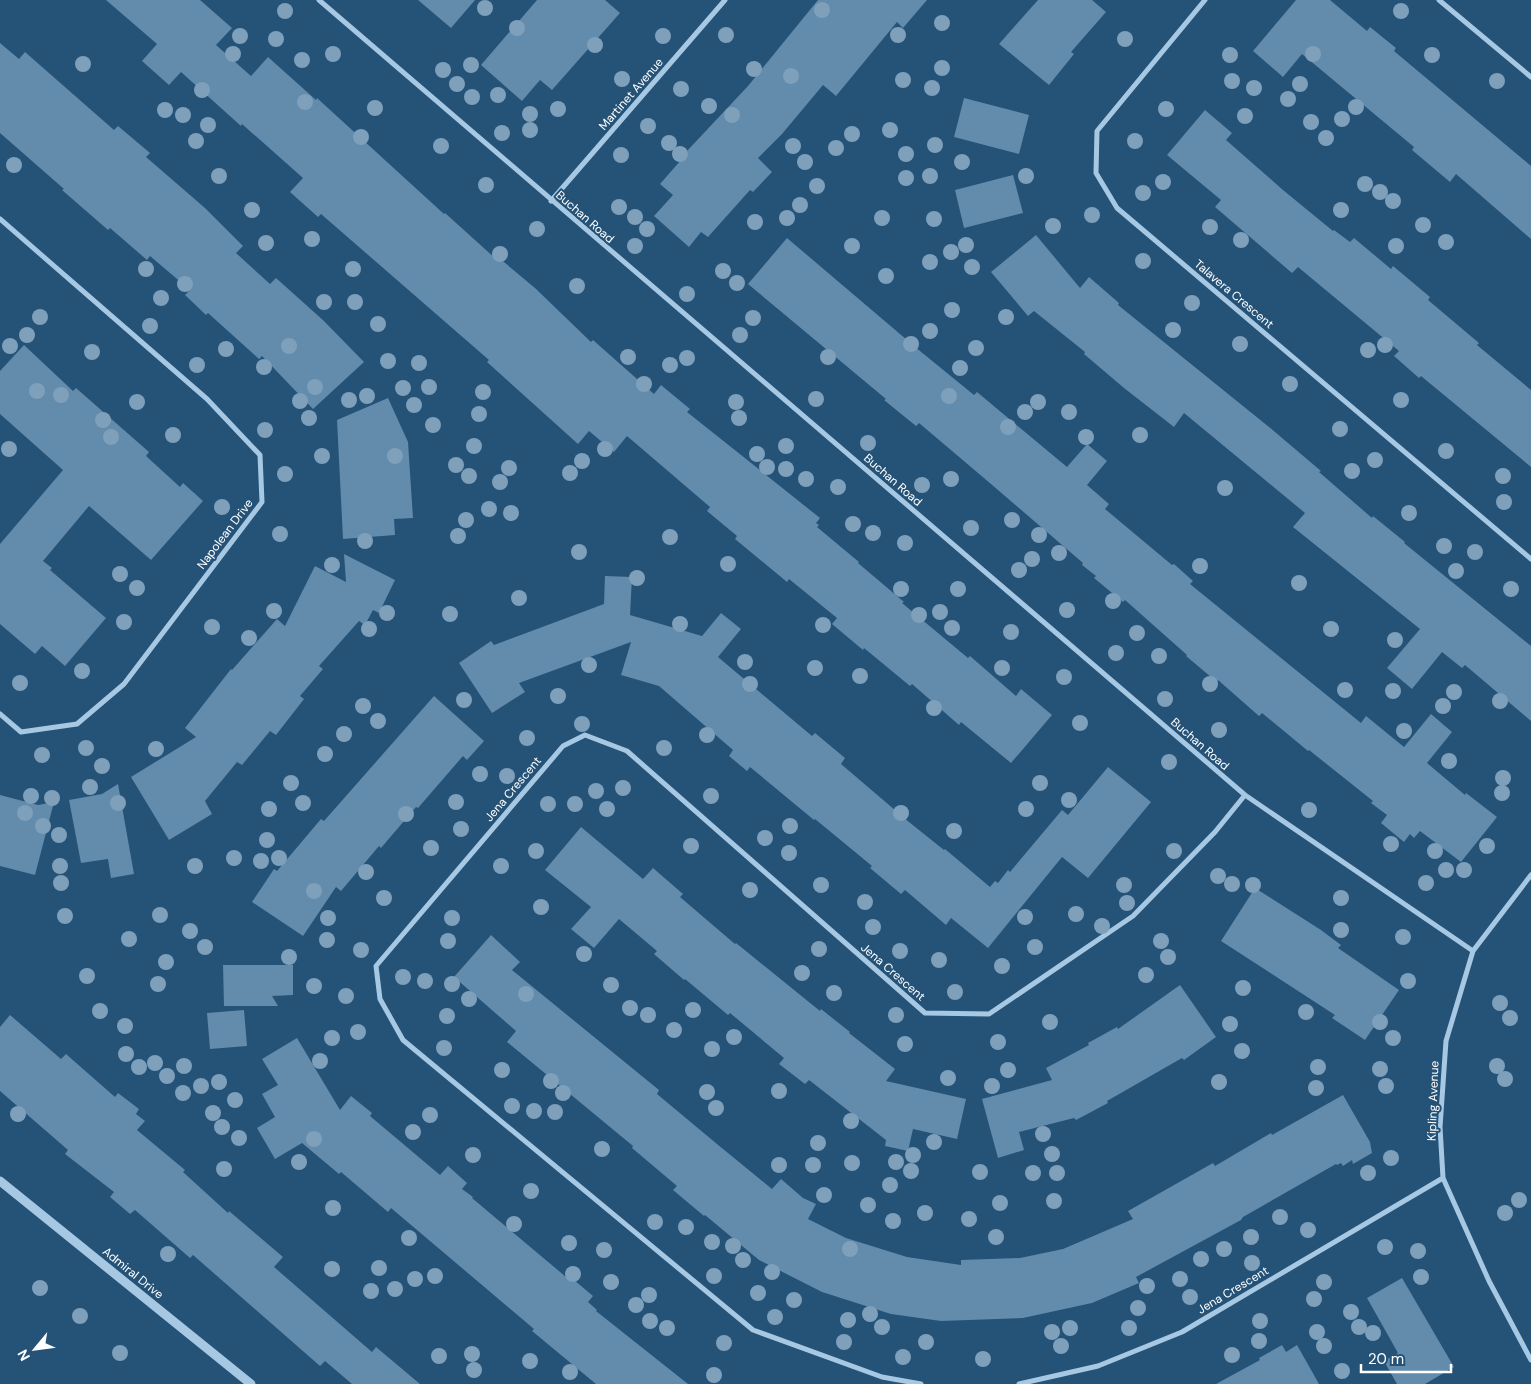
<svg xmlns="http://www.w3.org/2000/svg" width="1531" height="1384" font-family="'DM Sans',sans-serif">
<rect width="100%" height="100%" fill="#255277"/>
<path fill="#628bac" d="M106 0H200L232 28 216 45 251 76 268 57 316 100 317 98 444 214 445 213 496 259 498 257 535 288 591 342 593 340 654 394 661 385 690 409 687 412 820 518 816 523 819 525 817 527 859 562 858 563 904 602 902 603 968 658 970 656 1016 696 1021 689 1052 715 1011 763 961 722 959 725 912 684 910 686 864 648 863 650 832 624 837 618 789 579 787 582 735 539 737 536 707 511 710 507 627 436 614 452 589 431 578 444 487 362 489 360 321 214 318 217 290 192 303 178 242 124 241 126 181 72 169 85 142 61 157 44Z
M418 0H475L451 28Z
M537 0H605L620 13 552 90 540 80 522 101 481 65Z
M818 0H927L903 28 897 22 836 96 823 85 782 134 758 158 772 172 753 192 750 190 708 237 701 232 689 247 654 216 673 195 660 184 688 152 687 151 748 86Z
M1038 0H1092L1106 12 1071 52 1074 54 1049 85 999 44Z
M1296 0H1330L1367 31 1370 27 1396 48 1394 51 1531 166V239L1456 174 1450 182 1412 150 1414 147 1302 54 1283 77 1253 51Z
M0 43 19 59 25 52 114 130 118 126 150 153 146 157 205 208 243 246 236 253 270 284 276 278 324 321 364 362 313 409 262 356 259 359 208 313 206 315 185 295 190 290 150 256 147 260 110 228 108 230 62 190 64 189 0 133Z
M964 98 1029 115 1019 154 954 137Z
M1205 110 1232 133 1226 140 1283 190 1333 231 1334 230 1350 242 1354 238 1391 269 1393 266 1430 297 1428 300 1479 343 1477 345 1531 390V467L1421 376 1419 378 1394 356 1399 351 1298 267 1292 273 1215 207 1221 200 1167 155Z
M1013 175 1023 213 964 228 955 190Z
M1036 235 1080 288 1089 277 1119 303 1118 305 1269 427 1321 471 1319 472 1372 518 1373 516 1405 542 1404 543 1531 646V721L1465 665 1462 668 1442 652 1412 689 1387 668 1420 629 1293 527 1305 513 1184 413 1174 427 1124 388 1084 354 1085 352 1034 311 1028 316 991 272Z
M787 238 920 351 974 395 977 392 1067 467 1087 444 1107 461 1087 485 1109 504 1105 509 1172 565 1174 564 1193 581 1190 584 1361 723 1366 716 1404 747 1431 714 1452 732 1427 763 1465 795 1466 793 1497 817 1461 862 1420 831 1414 838 1410 834 1404 842 1381 823 1387 815 1371 803 1373 801 1309 750 1308 751 1262 713 1259 716 1218 680 1217 682 1186 656 1187 655 1125 600 1123 602 1094 578 1096 576 1082 565 1083 563 991 484 919 423 916 426 884 400 886 399 748 284Z
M24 345 73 391 76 388 149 452 146 456 180 487 183 483 203 501 151 560 89 506 43 561 52 568 50 570 106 618 65 666 42 646 35 654 0 624V544L63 470 0 414V371Z
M388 398 408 442 413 518 394 519 395 535 343 539 337 420Z
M344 554 395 580 379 613 373 610 365 625 359 621 319 666 323 669 300 696 304 699 276 735 270 731 242 765 237 762 205 801 212 814 169 840 131 777 196 737 185 728 231 669 232 670 277 619 285 626 315 566 346 582Z
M605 576 632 577 630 615 702 636 721 613 741 629 718 657 812 736 815 733 845 758 841 764 909 822 944 850 945 849 990 887 995 881 998 883 1008 870 1010 872 1062 810 1068 815 1108 767 1151 802 1088 878 1062 857 988 948 951 918 946 925 905 890 901 894 870 868 872 866 815 819 814 820 750 767 747 771 729 756 733 750 659 686 621 675 631 642 519 683 525 692 492 713 459 663 491 641 494 645 604 604Z
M434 696 484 741 467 760 463 756 418 808 416 807 381 848 379 846 341 891 336 887 303 936 252 902 274 869 277 871 321 819 324 821Z
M118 784 134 874 111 878 108 859 81 863 69 800 102 794Z
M0 795 38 805 54 802 35 875 0 866Z
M581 827 643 879 653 868 683 894 680 897 735 944 736 943 820 1011 821 1009 850 1032 849 1033 895 1069 886 1081 966 1099 957 1139 913 1129 908 1151 885 1146 886 1140 809 1080 805 1084 779 1064 784 1058 730 1013 728 1015 685 979 684 980 654 954 657 951 619 919 594 948 571 929 591 907 545 870Z
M1255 888 1321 930 1341 945 1338 948 1399 990 1365 1040 1332 1018 1335 1015 1221 941Z
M491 935 520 962 512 970 659 1090 657 1094 717 1144 772 1189 781 1179 803 1198 816 1204 808 1219 846 1238 907 1257 961 1265V1260L1020 1258 1063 1249 1133 1219 1128 1211 1213 1163 1215 1166 1271 1133 1272 1135 1343 1095 1370 1142 1372 1153 1353 1164 1352 1160 1343 1166 1341 1163 1337 1165 1336 1164 1243 1217 1241 1220 1136 1277 1139 1283 1092 1303 1023 1318 941 1321 891 1314 822 1292 759 1260 705 1215 704 1216 673 1190 677 1186 632 1148 633 1146 507 1042 516 1031 454 977Z
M223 965H293V995L272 996 278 1006H224Z
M1180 985 1216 1037 1184 1060 1182 1058 1107 1101 1108 1103 1076 1120 1074 1118 1019 1132 1024 1150 998 1158 982 1099 1052 1080 1046 1068 1089 1045 1088 1043 1117 1027 1118 1029Z
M244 1010 247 1046 210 1049 207 1013Z
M10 1015 61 1059 66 1054 115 1097 118 1093 139 1109 136 1114 145 1121 137 1130 185 1170 183 1172 228 1213 229 1211 283 1257 274 1267 372 1352 376 1347 420 1384H352L325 1361 320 1366 193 1255 190 1258 135 1210 130 1214 110 1197 114 1192 65 1154 68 1150 0 1091V1027Z
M297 1038 340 1110 351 1096 372 1113 370 1116 440 1175 448 1166 467 1183 462 1189 473 1197 472 1198 572 1282 574 1280 593 1296 588 1302 597 1310 596 1311 688 1384H596L532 1331 534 1329 391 1208 388 1212 341 1172 339 1174 302 1143 275 1159 257 1128 275 1117 262 1094 278 1085 262 1059Z
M1402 1278 1454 1367 1425 1384H1397L1384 1361 1398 1353 1367 1298Z
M1282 1345 1286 1352 1297 1345 1319 1384H1216L1260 1360 1259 1358Z"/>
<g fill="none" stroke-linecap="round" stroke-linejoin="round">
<path stroke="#a7c8e3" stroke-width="5" d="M319 0 1245 795 1473 951
M1205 0 1097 131 1096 173 1117 208 1531 559
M1439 0 1531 77
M551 201 725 0
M0 219 207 399 260 455 262 502 124 684 77 724 21 732 0 714
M1531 875 1473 951 1446 1041 1440 1127 1443 1178 1489 1281 1531 1360
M921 1384 882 1377 753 1330 403 1040 380 999 376 966 563 746 585 735 627 751 925 1013 989 1014 1133 916 1215 832 1245 795
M1019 1384 1098 1366 1182 1332 1443 1178"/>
<path stroke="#a7c8e3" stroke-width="9" d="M0 1181 251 1384"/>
</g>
<g fill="#7fa0bb">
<circle cx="485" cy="8" r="8"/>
<circle cx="822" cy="10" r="8"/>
<circle cx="285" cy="11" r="8"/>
<circle cx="1401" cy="11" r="8"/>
<circle cx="942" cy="23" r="8"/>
<circle cx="517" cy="28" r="8"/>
<circle cx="726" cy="35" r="8"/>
<circle cx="898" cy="35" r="8"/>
<circle cx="240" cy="36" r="8"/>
<circle cx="663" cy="36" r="8"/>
<circle cx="276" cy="39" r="8"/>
<circle cx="1125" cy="39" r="8"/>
<circle cx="595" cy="45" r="8"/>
<circle cx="233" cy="54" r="8"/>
<circle cx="333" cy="54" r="8"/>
<circle cx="1313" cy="54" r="8"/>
<circle cx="1230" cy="55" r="8"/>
<circle cx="1432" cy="55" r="8"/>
<circle cx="302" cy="60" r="8"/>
<circle cx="83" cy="64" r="8"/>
<circle cx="471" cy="65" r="8"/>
<circle cx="942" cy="68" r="8"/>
<circle cx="754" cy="69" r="8"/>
<circle cx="443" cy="70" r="8"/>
<circle cx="791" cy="76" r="8"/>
<circle cx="622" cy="79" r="8"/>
<circle cx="903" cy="80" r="8"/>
<circle cx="1232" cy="81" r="8"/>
<circle cx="1497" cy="81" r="8"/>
<circle cx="457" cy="84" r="8"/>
<circle cx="1300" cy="84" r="8"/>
<circle cx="932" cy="88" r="8"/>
<circle cx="1254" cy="88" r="8"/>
<circle cx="681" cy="89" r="8"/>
<circle cx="202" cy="90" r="8"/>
<circle cx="498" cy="95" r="8"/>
<circle cx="472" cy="97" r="8"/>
<circle cx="1288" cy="99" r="8"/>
<circle cx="305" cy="102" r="8"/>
<circle cx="709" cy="106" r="8"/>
<circle cx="1356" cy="107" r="8"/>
<circle cx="375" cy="108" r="8"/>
<circle cx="558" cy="109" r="8"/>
<circle cx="1166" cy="109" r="8"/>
<circle cx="165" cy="110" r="8"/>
<circle cx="530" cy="114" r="8"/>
<circle cx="183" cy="115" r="8"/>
<circle cx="732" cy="115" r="8"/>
<circle cx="1245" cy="116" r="8"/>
<circle cx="1342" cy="119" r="8"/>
<circle cx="1311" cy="122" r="8"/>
<circle cx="208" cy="125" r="8"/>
<circle cx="648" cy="126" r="8"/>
<circle cx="530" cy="130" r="8"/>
<circle cx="890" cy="130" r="8"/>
<circle cx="502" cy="133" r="8"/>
<circle cx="852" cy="134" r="8"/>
<circle cx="361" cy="137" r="8"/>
<circle cx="1326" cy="138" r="8"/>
<circle cx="196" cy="141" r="8"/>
<circle cx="1135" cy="141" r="8"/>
<circle cx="669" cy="143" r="8"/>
<circle cx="935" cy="145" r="8"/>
<circle cx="441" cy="146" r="8"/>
<circle cx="793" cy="146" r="8"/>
<circle cx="836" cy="148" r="8"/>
<circle cx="680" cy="154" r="8"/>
<circle cx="906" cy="154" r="8"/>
<circle cx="621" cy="155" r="8"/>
<circle cx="805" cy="162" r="8"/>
<circle cx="962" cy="162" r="8"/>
<circle cx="14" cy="165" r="8"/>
<circle cx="219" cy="176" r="8"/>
<circle cx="930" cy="176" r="8"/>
<circle cx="1026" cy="176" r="8"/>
<circle cx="906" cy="178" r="8"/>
<circle cx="1163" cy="182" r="8"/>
<circle cx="1365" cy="184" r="8"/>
<circle cx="486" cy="185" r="8"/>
<circle cx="817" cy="186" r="8"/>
<circle cx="1380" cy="192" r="8"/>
<circle cx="1143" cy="193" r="8"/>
<circle cx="1393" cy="201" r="8"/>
<circle cx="800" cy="205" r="8"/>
<circle cx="619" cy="207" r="8"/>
<circle cx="252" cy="210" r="8"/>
<circle cx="1341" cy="210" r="8"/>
<circle cx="1092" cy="215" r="8"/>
<circle cx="635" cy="217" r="8"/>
<circle cx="787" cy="218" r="8"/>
<circle cx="882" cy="218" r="8"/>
<circle cx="934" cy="219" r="8"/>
<circle cx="755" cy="222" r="8"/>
<circle cx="1423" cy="225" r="8"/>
<circle cx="1053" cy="226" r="8"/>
<circle cx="1210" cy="227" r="8"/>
<circle cx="537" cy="229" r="8"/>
<circle cx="647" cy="229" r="8"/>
<circle cx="312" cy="239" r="8"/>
<circle cx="1241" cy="240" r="8"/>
<circle cx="1446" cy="242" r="8"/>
<circle cx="266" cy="243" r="8"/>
<circle cx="966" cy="245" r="8"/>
<circle cx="635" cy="246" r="8"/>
<circle cx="852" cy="246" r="8"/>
<circle cx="1396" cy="246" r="8"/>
<circle cx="951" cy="252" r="8"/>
<circle cx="500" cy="254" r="8"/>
<circle cx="1143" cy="261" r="8"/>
<circle cx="930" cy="262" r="8"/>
<circle cx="972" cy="267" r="8"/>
<circle cx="146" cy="269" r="8"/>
<circle cx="353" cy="269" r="8"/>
<circle cx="723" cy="271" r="8"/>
<circle cx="886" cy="276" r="8"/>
<circle cx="737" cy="283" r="8"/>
<circle cx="185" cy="284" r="8"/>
<circle cx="577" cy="286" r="8"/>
<circle cx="687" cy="294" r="8"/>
<circle cx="161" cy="298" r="8"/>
<circle cx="324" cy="302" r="8"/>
<circle cx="355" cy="302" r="8"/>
<circle cx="1192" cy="303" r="8"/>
<circle cx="952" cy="310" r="8"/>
<circle cx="40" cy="317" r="8"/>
<circle cx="1006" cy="317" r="8"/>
<circle cx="753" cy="318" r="8"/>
<circle cx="378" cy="324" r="8"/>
<circle cx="150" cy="326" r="8"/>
<circle cx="1173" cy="330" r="8"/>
<circle cx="930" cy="331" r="8"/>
<circle cx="27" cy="335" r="8"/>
<circle cx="740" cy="335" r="8"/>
<circle cx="911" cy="344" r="8"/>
<circle cx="1240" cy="344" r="8"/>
<circle cx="1385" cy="345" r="8"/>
<circle cx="10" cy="346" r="8"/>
<circle cx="289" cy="346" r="8"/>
<circle cx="976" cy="348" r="8"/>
<circle cx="226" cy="349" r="8"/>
<circle cx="1368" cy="350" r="8"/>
<circle cx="92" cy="352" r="8"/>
<circle cx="628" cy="357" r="8"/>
<circle cx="828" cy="357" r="8"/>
<circle cx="687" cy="358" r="8"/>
<circle cx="388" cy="361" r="8"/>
<circle cx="419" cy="363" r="8"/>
<circle cx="197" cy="365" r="8"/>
<circle cx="670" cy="365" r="8"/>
<circle cx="264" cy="367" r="8"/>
<circle cx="960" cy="368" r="8"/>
<circle cx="644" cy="384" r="8"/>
<circle cx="1290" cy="384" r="8"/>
<circle cx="315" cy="387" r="8"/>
<circle cx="429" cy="387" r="8"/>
<circle cx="403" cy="388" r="8"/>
<circle cx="37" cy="391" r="8"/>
<circle cx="483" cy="392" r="8"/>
<circle cx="61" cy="395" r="8"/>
<circle cx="367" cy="396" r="8"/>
<circle cx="949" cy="396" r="8"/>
<circle cx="816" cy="399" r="8"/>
<circle cx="349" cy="400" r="8"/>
<circle cx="1401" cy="400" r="8"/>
<circle cx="300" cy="401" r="8"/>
<circle cx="137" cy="402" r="8"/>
<circle cx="736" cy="402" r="8"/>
<circle cx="1038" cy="402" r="8"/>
<circle cx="414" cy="405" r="8"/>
<circle cx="1025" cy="412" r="8"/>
<circle cx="1069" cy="412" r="8"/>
<circle cx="479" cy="414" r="8"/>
<circle cx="309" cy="418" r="8"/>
<circle cx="739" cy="418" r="8"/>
<circle cx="103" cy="420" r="8"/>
<circle cx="433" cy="425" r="8"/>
<circle cx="1008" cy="427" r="8"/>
<circle cx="1340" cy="429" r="8"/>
<circle cx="265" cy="430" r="8"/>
<circle cx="173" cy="435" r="8"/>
<circle cx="1140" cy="435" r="8"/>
<circle cx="111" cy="437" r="8"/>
<circle cx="1086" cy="437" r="8"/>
<circle cx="868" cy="443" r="8"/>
<circle cx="474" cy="446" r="8"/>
<circle cx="786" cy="446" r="8"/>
<circle cx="9" cy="449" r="8"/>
<circle cx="605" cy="449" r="8"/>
<circle cx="1446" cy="451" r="8"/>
<circle cx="757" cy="454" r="8"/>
<circle cx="322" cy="456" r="8"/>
<circle cx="395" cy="456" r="8"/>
<circle cx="1375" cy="460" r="8"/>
<circle cx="582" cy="461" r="8"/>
<circle cx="456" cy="465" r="8"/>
<circle cx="767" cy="467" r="8"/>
<circle cx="509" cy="468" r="8"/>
<circle cx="786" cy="469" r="8"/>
<circle cx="1352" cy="471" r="8"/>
<circle cx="570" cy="473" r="8"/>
<circle cx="285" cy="474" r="8"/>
<circle cx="469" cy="476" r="8"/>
<circle cx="1503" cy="476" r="8"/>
<circle cx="806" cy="479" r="8"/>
<circle cx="951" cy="479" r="8"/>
<circle cx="500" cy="482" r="8"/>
<circle cx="922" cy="485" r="8"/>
<circle cx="838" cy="487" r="8"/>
<circle cx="1225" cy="488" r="8"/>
<circle cx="1504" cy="502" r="8"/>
<circle cx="222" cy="507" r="8"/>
<circle cx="489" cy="509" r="8"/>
<circle cx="511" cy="513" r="8"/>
<circle cx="1409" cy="513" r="8"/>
<circle cx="466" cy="520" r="8"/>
<circle cx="1012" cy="520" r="8"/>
<circle cx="853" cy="524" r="8"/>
<circle cx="971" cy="528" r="8"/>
<circle cx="873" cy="533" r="8"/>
<circle cx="280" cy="534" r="8"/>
<circle cx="1039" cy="535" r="8"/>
<circle cx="458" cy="536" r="8"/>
<circle cx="670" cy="537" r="8"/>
<circle cx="365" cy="541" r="8"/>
<circle cx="905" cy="543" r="8"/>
<circle cx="1444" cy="546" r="8"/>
<circle cx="579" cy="552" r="8"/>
<circle cx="1475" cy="552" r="8"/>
<circle cx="1059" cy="553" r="8"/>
<circle cx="1032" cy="559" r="8"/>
<circle cx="728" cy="564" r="8"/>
<circle cx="332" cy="565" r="8"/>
<circle cx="1200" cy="566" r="8"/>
<circle cx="1019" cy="570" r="8"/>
<circle cx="1456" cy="571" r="8"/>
<circle cx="120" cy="574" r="8"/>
<circle cx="637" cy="578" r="8"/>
<circle cx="1299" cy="583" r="8"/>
<circle cx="137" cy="588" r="8"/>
<circle cx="901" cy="589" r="8"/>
<circle cx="958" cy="589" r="8"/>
<circle cx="1511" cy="589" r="8"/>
<circle cx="519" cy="598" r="8"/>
<circle cx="1113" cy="601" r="8"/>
<circle cx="1067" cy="610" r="8"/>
<circle cx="274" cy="611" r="8"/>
<circle cx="940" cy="612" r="8"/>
<circle cx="387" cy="613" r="8"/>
<circle cx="450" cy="614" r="8"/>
<circle cx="919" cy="615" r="8"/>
<circle cx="124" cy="622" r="8"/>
<circle cx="680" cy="624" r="8"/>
<circle cx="823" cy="625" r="8"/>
<circle cx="212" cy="627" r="8"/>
<circle cx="952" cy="628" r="8"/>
<circle cx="369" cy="629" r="8"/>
<circle cx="1331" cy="629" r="8"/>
<circle cx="1011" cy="632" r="8"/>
<circle cx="1137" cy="633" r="8"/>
<circle cx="249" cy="638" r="8"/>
<circle cx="1395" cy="640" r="8"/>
<circle cx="1116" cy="653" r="8"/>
<circle cx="1159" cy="656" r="8"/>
<circle cx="745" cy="662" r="8"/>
<circle cx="589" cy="665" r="8"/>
<circle cx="815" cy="668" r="8"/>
<circle cx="1002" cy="668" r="8"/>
<circle cx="82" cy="671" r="8"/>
<circle cx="860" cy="676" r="8"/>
<circle cx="1064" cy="677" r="8"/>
<circle cx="20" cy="683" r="8"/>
<circle cx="750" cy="684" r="8"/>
<circle cx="1210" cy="684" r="8"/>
<circle cx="1345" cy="690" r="8"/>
<circle cx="1393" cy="691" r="8"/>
<circle cx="1454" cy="692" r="8"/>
<circle cx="558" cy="696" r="8"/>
<circle cx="1165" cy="699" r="8"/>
<circle cx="464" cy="700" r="8"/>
<circle cx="1500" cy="701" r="8"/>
<circle cx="363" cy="706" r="8"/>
<circle cx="1443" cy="706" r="8"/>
<circle cx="934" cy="708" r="8"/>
<circle cx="378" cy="721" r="8"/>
<circle cx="1080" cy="723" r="8"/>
<circle cx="582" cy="724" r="8"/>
<circle cx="1219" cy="730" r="8"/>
<circle cx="1404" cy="731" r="8"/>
<circle cx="344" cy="734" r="8"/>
<circle cx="707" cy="735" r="8"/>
<circle cx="527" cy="738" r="8"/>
<circle cx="86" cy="748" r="8"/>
<circle cx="664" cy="748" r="8"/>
<circle cx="156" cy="749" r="8"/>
<circle cx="325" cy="754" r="8"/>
<circle cx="42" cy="755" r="8"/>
<circle cx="1449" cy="761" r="8"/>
<circle cx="1169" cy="762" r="8"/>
<circle cx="102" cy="766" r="8"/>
<circle cx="480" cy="774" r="8"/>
<circle cx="507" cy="776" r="8"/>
<circle cx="1503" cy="778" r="8"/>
<circle cx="291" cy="783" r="8"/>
<circle cx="1040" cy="783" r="8"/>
<circle cx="90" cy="787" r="8"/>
<circle cx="623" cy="788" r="8"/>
<circle cx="596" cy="791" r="8"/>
<circle cx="1502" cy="793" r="8"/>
<circle cx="31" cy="796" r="8"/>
<circle cx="711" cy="796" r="8"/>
<circle cx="52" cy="798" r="8"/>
<circle cx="1069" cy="800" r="8"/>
<circle cx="456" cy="802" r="8"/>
<circle cx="118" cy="803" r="8"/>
<circle cx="303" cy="803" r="8"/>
<circle cx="548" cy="804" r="8"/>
<circle cx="575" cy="804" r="8"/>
<circle cx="269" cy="809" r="8"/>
<circle cx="607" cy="809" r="8"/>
<circle cx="1026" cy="809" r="8"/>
<circle cx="1309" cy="810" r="8"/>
<circle cx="25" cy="813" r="8"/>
<circle cx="901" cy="813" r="8"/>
<circle cx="406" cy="814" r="8"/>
<circle cx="43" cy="826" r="8"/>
<circle cx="790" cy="826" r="8"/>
<circle cx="461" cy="829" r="8"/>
<circle cx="954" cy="831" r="8"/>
<circle cx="59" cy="835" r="8"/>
<circle cx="765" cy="838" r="8"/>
<circle cx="267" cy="840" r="8"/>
<circle cx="1391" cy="844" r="8"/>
<circle cx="691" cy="846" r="8"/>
<circle cx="1487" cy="846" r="8"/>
<circle cx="431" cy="848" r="8"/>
<circle cx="536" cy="851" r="8"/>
<circle cx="1174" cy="851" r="8"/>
<circle cx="1435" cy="851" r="8"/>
<circle cx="789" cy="853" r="8"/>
<circle cx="234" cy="858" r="8"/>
<circle cx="279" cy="858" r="8"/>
<circle cx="261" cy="861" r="8"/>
<circle cx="60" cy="866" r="8"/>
<circle cx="195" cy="866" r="8"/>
<circle cx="501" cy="866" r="8"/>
<circle cx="1446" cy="870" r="8"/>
<circle cx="1464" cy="870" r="8"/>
<circle cx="366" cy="872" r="8"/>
<circle cx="1218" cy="876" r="8"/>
<circle cx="61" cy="883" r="8"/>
<circle cx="1426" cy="883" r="8"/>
<circle cx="1232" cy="884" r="8"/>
<circle cx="821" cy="885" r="8"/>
<circle cx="1124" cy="885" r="8"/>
<circle cx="1253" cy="885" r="8"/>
<circle cx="750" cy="890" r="8"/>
<circle cx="314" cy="891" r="8"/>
<circle cx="384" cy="898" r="8"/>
<circle cx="1341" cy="898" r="8"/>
<circle cx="865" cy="902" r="8"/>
<circle cx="1127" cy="903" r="8"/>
<circle cx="541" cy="907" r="8"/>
<circle cx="1076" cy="914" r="8"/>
<circle cx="160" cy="915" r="8"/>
<circle cx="65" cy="916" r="8"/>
<circle cx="1025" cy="917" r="8"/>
<circle cx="328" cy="918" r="8"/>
<circle cx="452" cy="918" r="8"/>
<circle cx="1102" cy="926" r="8"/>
<circle cx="873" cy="927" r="8"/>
<circle cx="1341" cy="930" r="8"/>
<circle cx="190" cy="931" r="8"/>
<circle cx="1403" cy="937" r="8"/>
<circle cx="129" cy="939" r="8"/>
<circle cx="327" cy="940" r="8"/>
<circle cx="448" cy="941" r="8"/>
<circle cx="1161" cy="941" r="8"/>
<circle cx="205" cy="947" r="8"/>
<circle cx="1035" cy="947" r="8"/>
<circle cx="819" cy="949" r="8"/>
<circle cx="361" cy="950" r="8"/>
<circle cx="900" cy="951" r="8"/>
<circle cx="584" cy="954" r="8"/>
<circle cx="289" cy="957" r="8"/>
<circle cx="1168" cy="957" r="8"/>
<circle cx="939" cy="960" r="8"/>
<circle cx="166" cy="962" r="8"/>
<circle cx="1002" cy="966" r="8"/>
<circle cx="802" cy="973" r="8"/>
<circle cx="1146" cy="975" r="8"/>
<circle cx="87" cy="976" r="8"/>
<circle cx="403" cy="977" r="8"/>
<circle cx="425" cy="981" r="8"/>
<circle cx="1408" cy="981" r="8"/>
<circle cx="158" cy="984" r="8"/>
<circle cx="452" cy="984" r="8"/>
<circle cx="611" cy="985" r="8"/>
<circle cx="314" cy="986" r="8"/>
<circle cx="1243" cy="988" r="8"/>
<circle cx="955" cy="992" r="8"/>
<circle cx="834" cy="993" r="8"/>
<circle cx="526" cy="994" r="8"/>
<circle cx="346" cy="996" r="8"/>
<circle cx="469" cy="999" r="8"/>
<circle cx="1500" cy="1003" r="8"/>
<circle cx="630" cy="1008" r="8"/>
<circle cx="693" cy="1010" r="8"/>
<circle cx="100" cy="1011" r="8"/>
<circle cx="1306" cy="1012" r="8"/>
<circle cx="648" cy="1015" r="8"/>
<circle cx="896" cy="1015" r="8"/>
<circle cx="447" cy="1016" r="8"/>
<circle cx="1510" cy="1018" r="8"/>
<circle cx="1050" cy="1022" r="8"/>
<circle cx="1380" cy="1022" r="8"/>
<circle cx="1230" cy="1024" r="8"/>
<circle cx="125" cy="1026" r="8"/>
<circle cx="674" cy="1030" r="8"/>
<circle cx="358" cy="1032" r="8"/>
<circle cx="734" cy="1037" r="8"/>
<circle cx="332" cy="1038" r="8"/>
<circle cx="1393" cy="1038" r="8"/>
<circle cx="998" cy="1042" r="8"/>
<circle cx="905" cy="1044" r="8"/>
<circle cx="444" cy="1048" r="8"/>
<circle cx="712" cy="1049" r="8"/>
<circle cx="1242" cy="1051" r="8"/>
<circle cx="126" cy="1054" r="8"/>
<circle cx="320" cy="1061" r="8"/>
<circle cx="155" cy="1063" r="8"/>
<circle cx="184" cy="1066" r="8"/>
<circle cx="1497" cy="1066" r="8"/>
<circle cx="139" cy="1067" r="8"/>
<circle cx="1318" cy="1067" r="8"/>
<circle cx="1380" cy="1069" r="8"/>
<circle cx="502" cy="1070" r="8"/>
<circle cx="1008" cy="1070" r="8"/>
<circle cx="167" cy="1076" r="8"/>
<circle cx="948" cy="1078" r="8"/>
<circle cx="1505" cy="1079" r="8"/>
<circle cx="551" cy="1081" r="8"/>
<circle cx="219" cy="1082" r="8"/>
<circle cx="1219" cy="1082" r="8"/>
<circle cx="201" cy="1086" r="8"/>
<circle cx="992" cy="1086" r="8"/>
<circle cx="1386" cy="1086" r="8"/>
<circle cx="1316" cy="1088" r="8"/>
<circle cx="779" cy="1091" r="8"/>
<circle cx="707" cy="1092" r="8"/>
<circle cx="183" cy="1093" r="8"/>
<circle cx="563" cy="1093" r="8"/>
<circle cx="235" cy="1100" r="8"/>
<circle cx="512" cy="1106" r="8"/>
<circle cx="716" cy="1108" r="8"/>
<circle cx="534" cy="1111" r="8"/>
<circle cx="555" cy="1112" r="8"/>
<circle cx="213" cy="1113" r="8"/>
<circle cx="18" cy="1114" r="8"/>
<circle cx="430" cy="1115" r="8"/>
<circle cx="851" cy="1121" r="8"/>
<circle cx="222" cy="1127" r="8"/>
<circle cx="413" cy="1132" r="8"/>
<circle cx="1043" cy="1134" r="8"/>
<circle cx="239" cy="1138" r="8"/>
<circle cx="314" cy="1139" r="8"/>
<circle cx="934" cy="1142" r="8"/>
<circle cx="818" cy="1143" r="8"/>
<circle cx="602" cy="1149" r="8"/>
<circle cx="1052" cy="1154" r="8"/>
<circle cx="473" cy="1155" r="8"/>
<circle cx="913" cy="1155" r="8"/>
<circle cx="1391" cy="1158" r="8"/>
<circle cx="299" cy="1162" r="8"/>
<circle cx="896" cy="1162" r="8"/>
<circle cx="852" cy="1163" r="8"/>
<circle cx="779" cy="1165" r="8"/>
<circle cx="813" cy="1165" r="8"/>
<circle cx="224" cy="1169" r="8"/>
<circle cx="911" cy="1171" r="8"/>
<circle cx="980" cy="1172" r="8"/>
<circle cx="1033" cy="1173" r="8"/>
<circle cx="1057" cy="1173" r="8"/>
<circle cx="1368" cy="1173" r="8"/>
<circle cx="890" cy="1185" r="8"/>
<circle cx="531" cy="1191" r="8"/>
<circle cx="824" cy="1195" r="8"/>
<circle cx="1519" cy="1200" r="8"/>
<circle cx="1054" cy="1201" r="8"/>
<circle cx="1000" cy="1203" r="8"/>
<circle cx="868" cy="1205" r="8"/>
<circle cx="333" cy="1208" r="8"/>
<circle cx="925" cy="1213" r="8"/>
<circle cx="1505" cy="1213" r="8"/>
<circle cx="1280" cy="1217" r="8"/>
<circle cx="969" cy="1219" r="8"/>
<circle cx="893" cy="1221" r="8"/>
<circle cx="655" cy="1222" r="8"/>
<circle cx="514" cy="1224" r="8"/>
<circle cx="686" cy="1227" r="8"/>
<circle cx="1308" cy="1230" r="8"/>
<circle cx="996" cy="1237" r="8"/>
<circle cx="1251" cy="1237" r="8"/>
<circle cx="409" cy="1238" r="8"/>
<circle cx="712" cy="1242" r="8"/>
<circle cx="569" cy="1243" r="8"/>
<circle cx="733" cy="1246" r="8"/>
<circle cx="1385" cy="1247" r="8"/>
<circle cx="850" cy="1249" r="8"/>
<circle cx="1224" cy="1249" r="8"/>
<circle cx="604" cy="1250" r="8"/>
<circle cx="1418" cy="1251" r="8"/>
<circle cx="168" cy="1254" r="8"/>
<circle cx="1201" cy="1259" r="8"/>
<circle cx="743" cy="1260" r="8"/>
<circle cx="1252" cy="1263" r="8"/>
<circle cx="379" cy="1268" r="8"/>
<circle cx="332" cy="1269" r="8"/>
<circle cx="772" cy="1272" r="8"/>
<circle cx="573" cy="1274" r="8"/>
<circle cx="435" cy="1276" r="8"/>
<circle cx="714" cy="1276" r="8"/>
<circle cx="1421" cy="1277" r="8"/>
<circle cx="415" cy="1279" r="8"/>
<circle cx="1180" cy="1279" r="8"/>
<circle cx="611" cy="1282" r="8"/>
<circle cx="1324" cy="1282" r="8"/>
<circle cx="1147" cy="1286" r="8"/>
<circle cx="40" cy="1288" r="8"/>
<circle cx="395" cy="1289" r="8"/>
<circle cx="371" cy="1291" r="8"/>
<circle cx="758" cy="1293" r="8"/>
<circle cx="649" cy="1295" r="8"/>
<circle cx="1190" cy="1297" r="8"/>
<circle cx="1314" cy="1299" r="8"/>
<circle cx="794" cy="1300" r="8"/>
<circle cx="636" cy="1305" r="8"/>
<circle cx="1138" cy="1308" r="8"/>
<circle cx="1351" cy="1312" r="8"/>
<circle cx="870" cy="1314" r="8"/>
<circle cx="80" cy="1316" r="8"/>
<circle cx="775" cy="1317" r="8"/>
<circle cx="848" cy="1320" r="8"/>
<circle cx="650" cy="1321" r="8"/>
<circle cx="1260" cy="1321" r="8"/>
<circle cx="882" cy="1327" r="8"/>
<circle cx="1359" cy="1327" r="8"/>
<circle cx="667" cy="1328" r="8"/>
<circle cx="1070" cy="1328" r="8"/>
<circle cx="1129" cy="1328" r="8"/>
<circle cx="1052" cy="1332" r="8"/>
<circle cx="1317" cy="1332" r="8"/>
<circle cx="1373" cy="1333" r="8"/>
<circle cx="1259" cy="1341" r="8"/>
<circle cx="844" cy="1342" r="8"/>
<circle cx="926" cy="1342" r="8"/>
<circle cx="724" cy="1343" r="8"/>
<circle cx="1061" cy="1346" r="8"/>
<circle cx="1324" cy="1346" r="8"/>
<circle cx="120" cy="1353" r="8"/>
<circle cx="472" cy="1354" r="8"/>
<circle cx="1232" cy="1355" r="8"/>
<circle cx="439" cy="1356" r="8"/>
<circle cx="903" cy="1357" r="8"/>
<circle cx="983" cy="1359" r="8"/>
<circle cx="530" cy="1361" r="8"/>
<circle cx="474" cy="1370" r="8"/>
<circle cx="1342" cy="1371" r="8"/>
<circle cx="570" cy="1372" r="8"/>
<circle cx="714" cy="1375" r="8"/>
</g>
<g text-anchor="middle" stroke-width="4" stroke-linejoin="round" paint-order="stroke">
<g font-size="12" fill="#fff" stroke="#255277">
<text transform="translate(631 94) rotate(-49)" y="4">Martinet Avenue</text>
<text transform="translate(585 217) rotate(41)" y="4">Buchan Road</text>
<text transform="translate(1234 294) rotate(40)" y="4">Talavera Crescent</text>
<text transform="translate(893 480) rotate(41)" y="4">Buchan Road</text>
<text transform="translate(225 534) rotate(-53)" y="4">Napolean Drive</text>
<text transform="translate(1200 744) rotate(41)" y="4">Buchan Road</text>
<text transform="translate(513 789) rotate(-50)" y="4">Jena Crescent</text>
<text transform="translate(893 972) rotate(41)" y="4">Jena Crescent</text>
<text transform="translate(1433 1101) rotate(-88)" y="4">Kipling Avenue</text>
<text transform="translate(133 1273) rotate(39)" y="4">Admiral Drive</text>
<text transform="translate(1233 1290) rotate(-31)" y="4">Jena Crescent</text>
</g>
</g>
<g transform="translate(35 1349) rotate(241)" stroke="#255277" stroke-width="4" paint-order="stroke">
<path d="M0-4L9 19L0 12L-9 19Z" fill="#ffffff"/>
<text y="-8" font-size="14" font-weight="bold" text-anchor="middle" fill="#ffffff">N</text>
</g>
<path d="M1361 1364v8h90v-8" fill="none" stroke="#ffffff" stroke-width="2.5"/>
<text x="1368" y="1364" font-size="15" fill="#ffffff" stroke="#255277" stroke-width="4" paint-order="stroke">20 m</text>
</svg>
